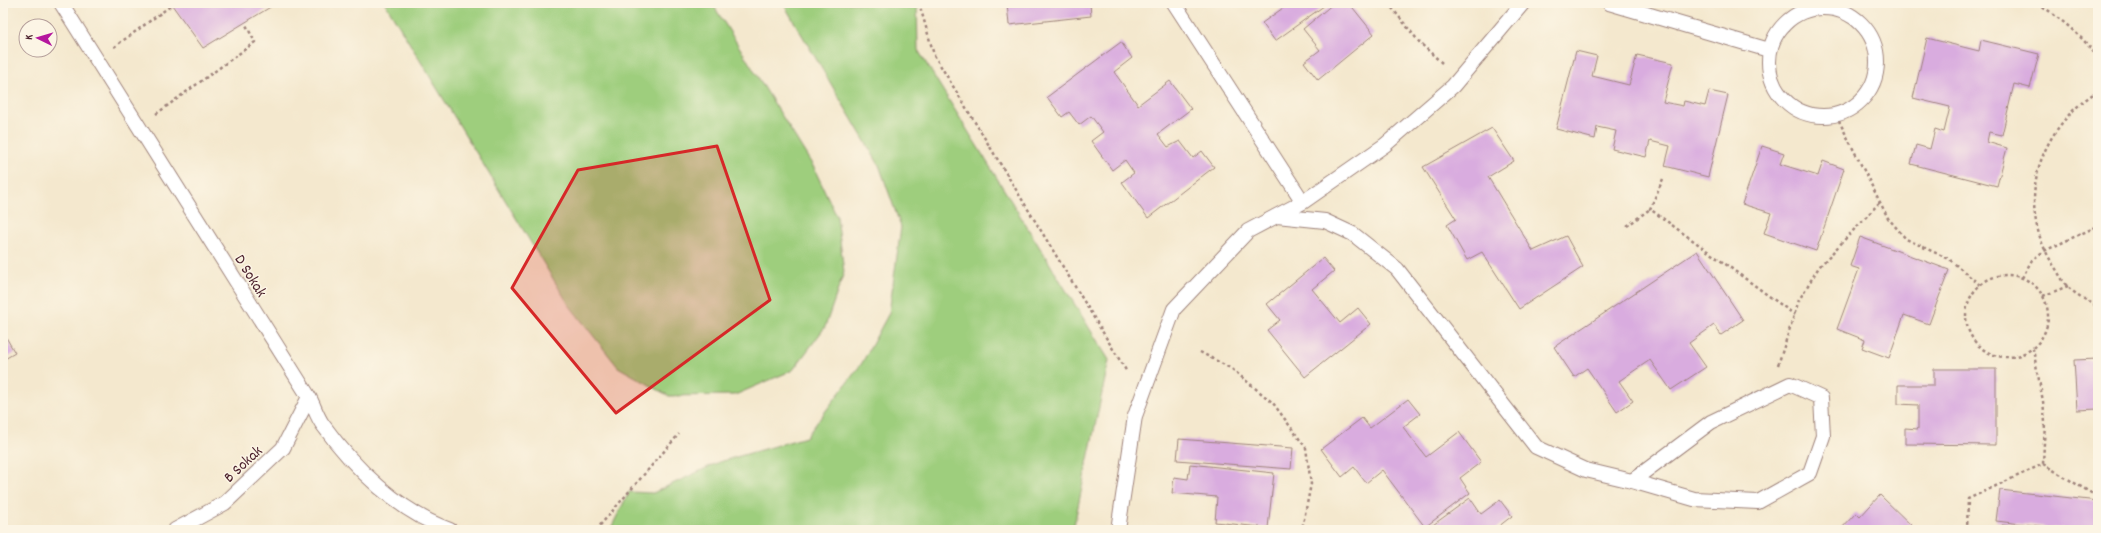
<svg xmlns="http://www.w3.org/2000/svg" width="2101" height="533" font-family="Dekko,sans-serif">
<rect width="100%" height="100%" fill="#fcf5e5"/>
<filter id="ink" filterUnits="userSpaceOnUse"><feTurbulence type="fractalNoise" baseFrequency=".025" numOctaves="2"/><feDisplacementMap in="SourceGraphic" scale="8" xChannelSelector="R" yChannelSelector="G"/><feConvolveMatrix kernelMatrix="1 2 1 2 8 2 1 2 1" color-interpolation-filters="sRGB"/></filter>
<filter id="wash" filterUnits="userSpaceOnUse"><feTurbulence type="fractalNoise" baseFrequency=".012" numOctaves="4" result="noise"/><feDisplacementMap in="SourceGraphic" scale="16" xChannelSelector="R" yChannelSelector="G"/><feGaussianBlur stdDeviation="0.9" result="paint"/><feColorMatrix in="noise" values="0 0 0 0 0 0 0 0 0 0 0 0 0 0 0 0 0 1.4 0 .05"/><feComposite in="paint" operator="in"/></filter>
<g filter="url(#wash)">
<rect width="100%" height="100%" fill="#f4e8ce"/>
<path fill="#9ece7d" stroke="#747654" d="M385 3H712L813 166 837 217 844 272 825 327 793 370 735 395 669 396 618 367 569 305Z
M783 3H917L918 50 1109 360 1073 530 611 528 629 492 653 493 719 462 806 437 862 363 889 313 901 227 879 165Z"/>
<g id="blocks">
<path fill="#d9acdf" d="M174 3H277L203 48 172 5Z
M1007 3H1090L1091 16 1009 25Z
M1290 3H1328L1275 41 1262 23Z
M1334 3H1349L1374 34 1318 80 1304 62 1320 50 1303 29Z
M1927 38 1979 51 1981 40 2039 54 2030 88 2014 84 2002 135 1989 132 1987 142 2007 148 1997 186 1911 164 1916 145 1930 149 1935 129 1944 132 1950 107 1913 98Z
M1121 42 1132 58 1114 72 1138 105 1170 81 1191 109 1158 134 1168 147 1180 141 1193 158 1202 151 1214 167 1148 218 1122 182 1134 173 1125 160 1112 170 1091 141 1103 132 1091 116 1079 125 1069 112 1062 117 1047 97Z
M1576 51 1597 56 1592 76 1629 85 1637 55 1673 63 1663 102 1683 106 1684 101 1705 106 1709 91 1728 95 1708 177 1665 166 1670 146 1650 141 1646 157 1612 149 1616 131 1597 127 1595 139 1556 129Z
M1492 128 1514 161 1488 177 1533 251 1566 236 1583 267 1519 309 1482 252 1467 260 1447 225 1456 219 1423 167Z
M1762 146 1784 153 1780 164 1818 176 1823 161 1844 169 1816 251 1764 233 1771 213 1742 204Z
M1860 237 1949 270 1929 324 1904 315 1889 358 1862 348 1865 340 1837 329 1859 269 1850 266Z
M1697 251 1743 320 1721 335 1714 325 1689 343 1706 367 1671 390 1650 360 1619 381 1633 401 1617 412 1587 368 1574 377 1554 347Z
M1323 258 1334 271 1312 289 1340 323 1358 308 1371 324 1305 377 1267 330 1280 320 1267 304Z
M3 332 15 353 3 360Z
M2098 359V409L2077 410 2074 360Z
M1934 369H1996V445L1905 444V428L1918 429V405L1898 404V385H1934Z
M1408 399 1420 414 1403 427 1426 457 1459 432 1481 462 1460 478 1470 493 1425 527 1382 470 1366 483 1354 467 1342 477 1321 449 1362 418 1370 428Z
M1179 439 1293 448 1291 469 1177 460Z
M1190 464 1274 473 1268 528 1215 522 1217 497 1172 493 1174 477 1188 479Z
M2000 490 2098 501 2097 530H2073L1996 521Z
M1880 495 1916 530H1840L1856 513 1860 517Z
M1470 498 1481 514 1500 500 1512 516 1494 530H1426Z
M2002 525 2041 529V530H2001Z"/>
</g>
</g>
<g filter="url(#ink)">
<use href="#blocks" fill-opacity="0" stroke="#9f847c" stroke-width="1"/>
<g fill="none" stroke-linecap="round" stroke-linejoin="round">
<g stroke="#9f847c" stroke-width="16">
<path id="service" d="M61 3 309 397C314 406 317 417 323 425 354 468 399 512 450 530
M1174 3 1303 202
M1609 3 1769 50
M1769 62a54 54 0 1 1 108 0a54 54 0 1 1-108 0Z
M1277 216 1325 221 1353 234 1397 269 1536 447 1586 470 1632 481 1694 499 1758 502 1810 473 1823 436 1821 398 1790 384 1711 422 1632 481
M175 530 225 503 283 448 309 397
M1118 530 1135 416 1174 309 1248 231 1303 202 1385 145 1453 86 1523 3"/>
</g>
<path stroke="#9f847c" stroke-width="2.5" stroke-dasharray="3 3" stroke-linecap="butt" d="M919 3 934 55 1127 372
M1388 3 1420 43 1442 63
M2038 3C2060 19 2082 35 2098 58
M114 47 172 5
M2098 91C2037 129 2014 205 2054 266 2059 273 2062 281 2068 287 2076 295 2088 301 2098 307
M156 114 255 42 245 23
M1836 115 1888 218 1906 239 1949 259 1980 285
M1663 179 1650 209 1795 315
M1627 226 1650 209
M1966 316a41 41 0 1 1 82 0a41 41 0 1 1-82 0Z
M2022 278 2032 260 2044 251 2098 226
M2043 296 2068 286
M1200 352 1232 369 1273 403 1306 448 1311 484 1303 524 1304 530
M1778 365 1799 300 1819 267 1880 202
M2043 464 2098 497
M596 530 679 434
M1967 530 1968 499 2043 464 2045 422 2043 401 2033 349"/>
<use href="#service" stroke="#fff" stroke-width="14"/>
</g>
</g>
<path fill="#d62828" fill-opacity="0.2" stroke="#d62828" stroke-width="3" stroke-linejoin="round" d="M717 146 770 300 616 413 512 288 578 170Z"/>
<g text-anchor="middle" stroke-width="3" stroke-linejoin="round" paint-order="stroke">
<g font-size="16" fill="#4a1f2b" stroke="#fcf5e5">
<text transform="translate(252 275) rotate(58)" y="6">D Sokak</text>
<text transform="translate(242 463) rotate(-43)" y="6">B Sokak</text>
</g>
</g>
<rect width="2101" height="533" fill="none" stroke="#fcf5e5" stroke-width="16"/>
<g transform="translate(38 38) rotate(275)"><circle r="19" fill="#fcf5e5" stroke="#b59f9b"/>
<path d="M0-3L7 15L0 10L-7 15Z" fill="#b5179e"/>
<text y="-6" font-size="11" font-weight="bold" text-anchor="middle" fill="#4a1f2b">K</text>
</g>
</svg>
